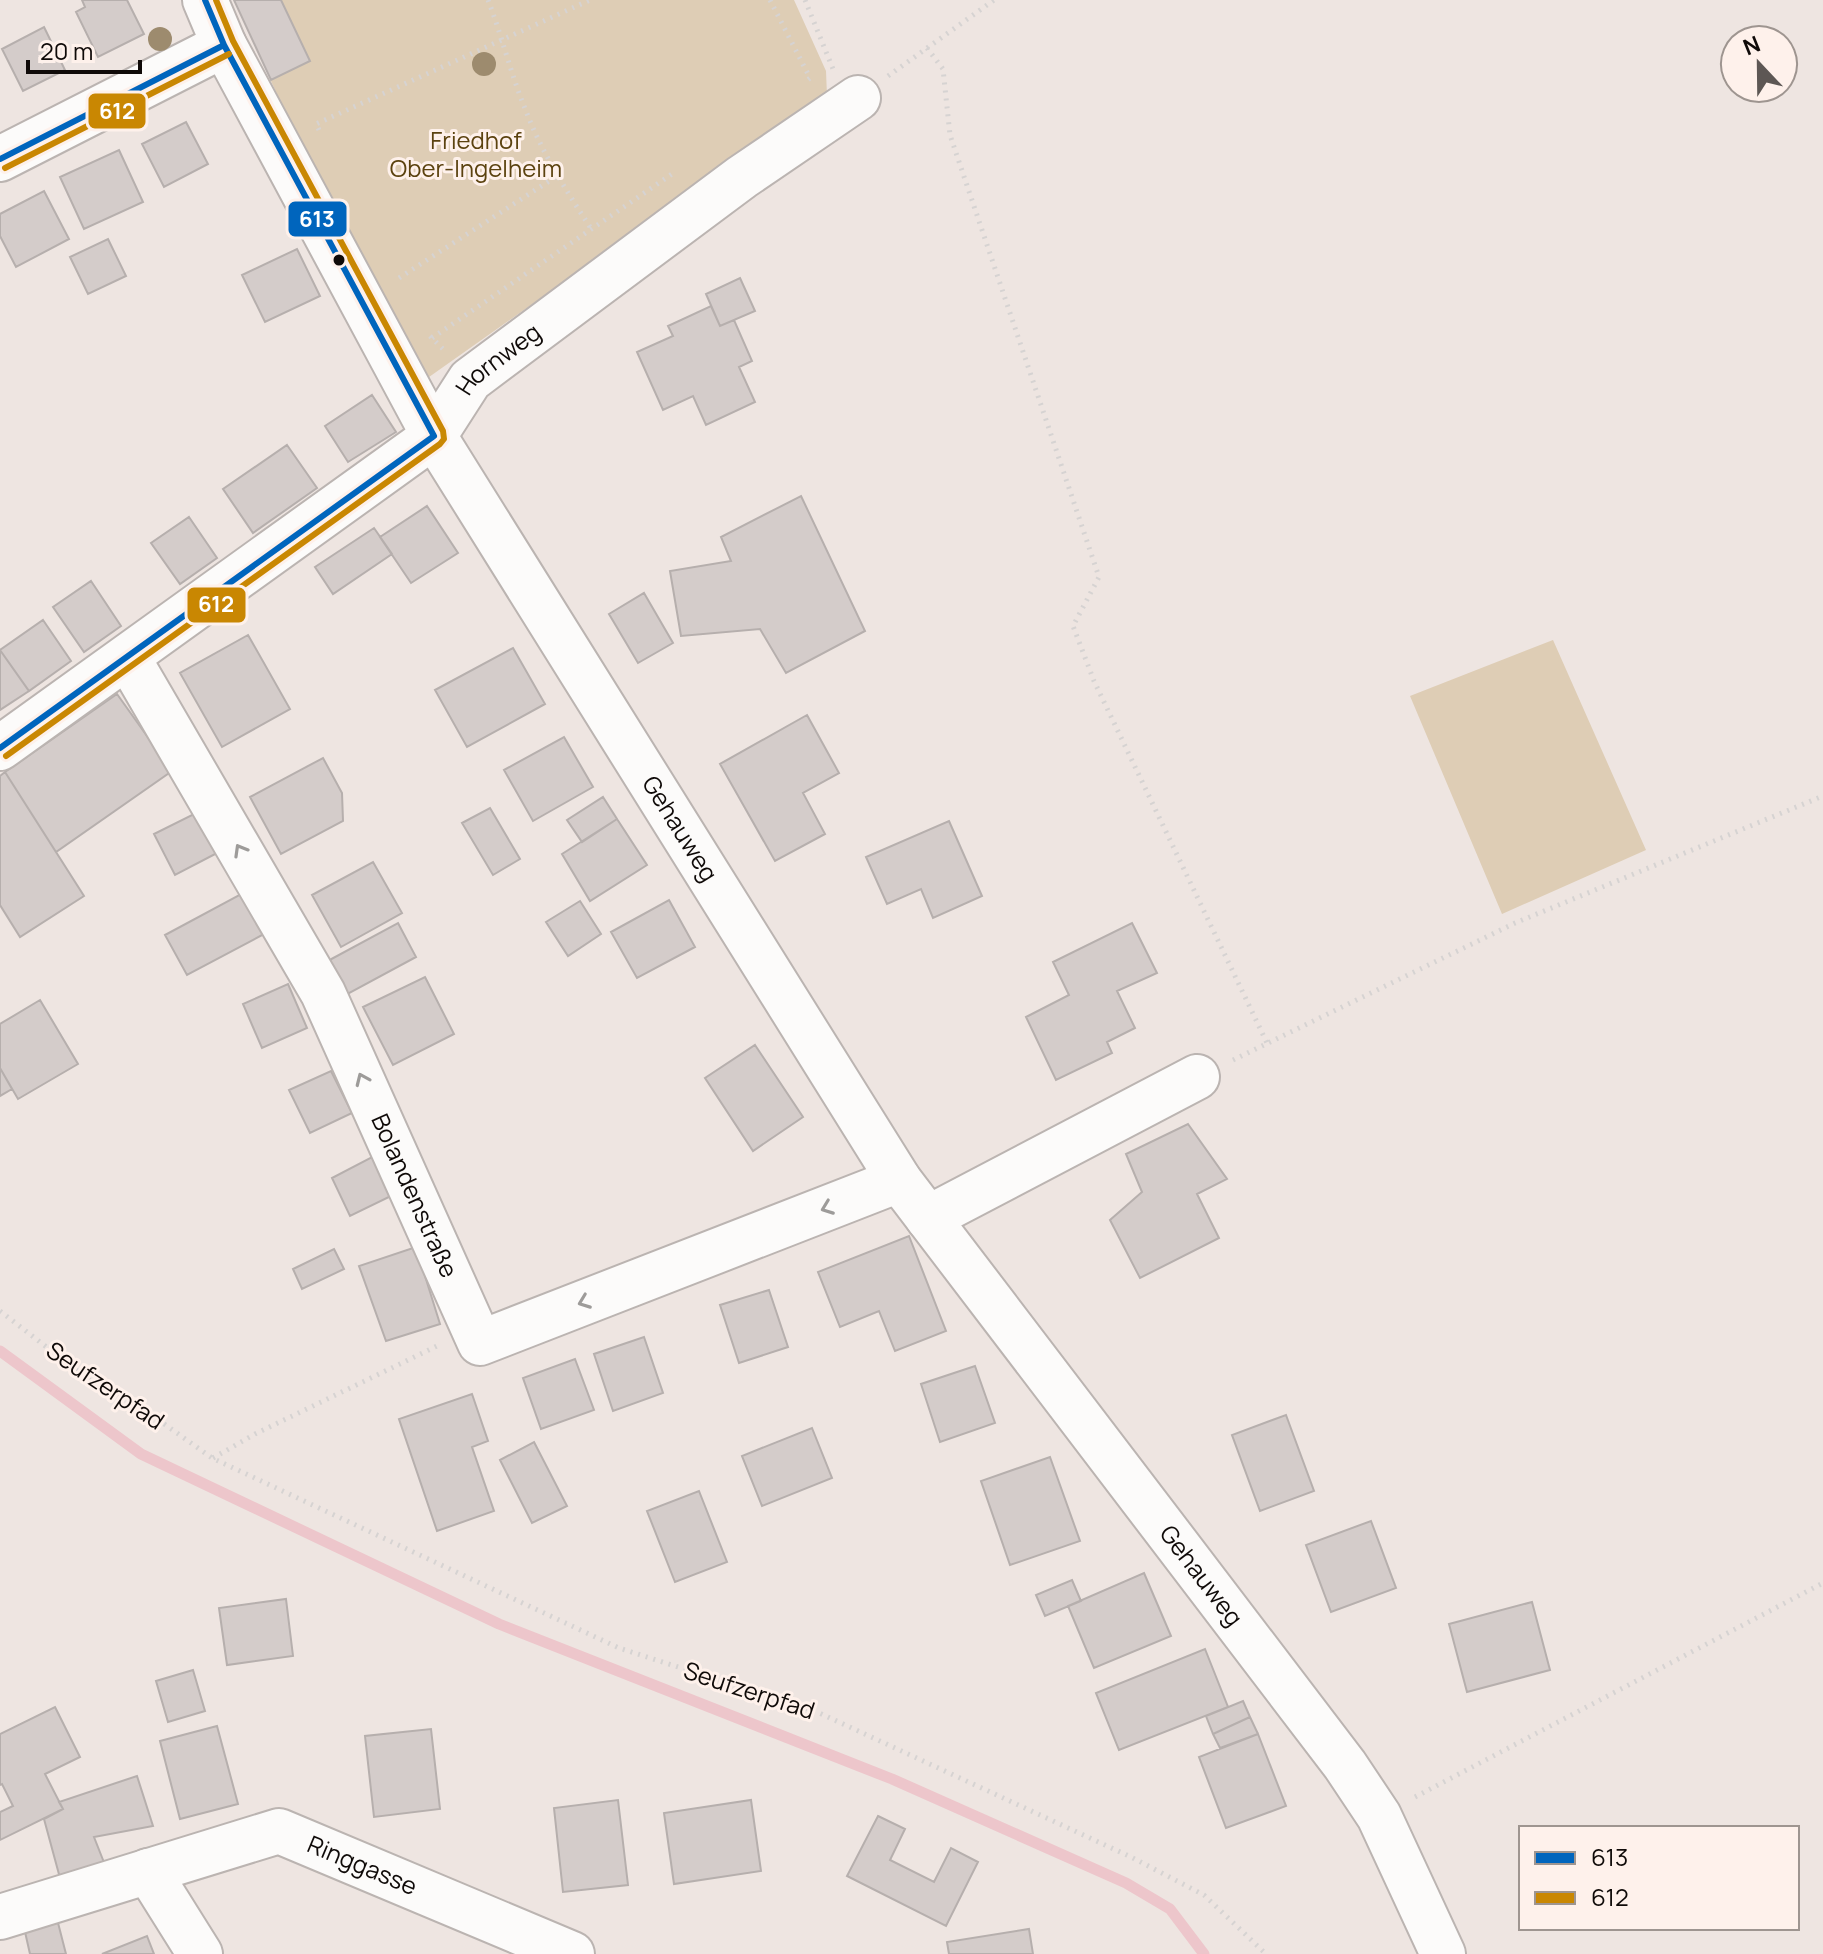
<svg xmlns="http://www.w3.org/2000/svg" width="1823" height="1954" font-family="Manrope,sans-serif">
<rect width="100%" height="100%" fill="#eee5e1"/>
<path fill="#decdb5" d="M234 0H794L826 71 827 96 422 382 360 276Z
M1553 640 1646 850 1502 914 1410 696Z"/>
<g fill="none" stroke-linecap="round" stroke-linejoin="round">
<path stroke="#edc6cb" stroke-width="11" d="M0 1351 141 1454 499 1624 892 1779 1126 1883 1170 1909 1204 1954"/>
</g>
<path fill="#d4ccca" stroke="#b6afad" stroke-width="2" d="M82 0H127L144 34 98 57 76 12 85 7Z
M234 0H281L310 61 271 80Z
M44 27 65 70 23 91 2 49Z
M186 122 208 164 164 187 142 144Z
M119 150 143 202 84 229 60 177Z
M44 191 69 239 16 267 0 236V214Z
M108 239 126 276 88 294 70 257Z
M297 249 320 296 265 322 242 275Z
M740 278 755 311 720 326 706 294Z
M711 306 720 326 734 320 752 361 739 367 755 402 706 425 693 396 663 410 637 352 673 336 668 326Z
M372 395 396 432 348 462 325 426Z
M287 445 317 488 253 533 223 489Z
M801 496 865 631 786 673 760 629 681 636 670 571 731 561 721 537Z
M427 506 458 553 411 583 380 537Z
M189 517 217 558 180 584 151 543Z
M374 528 392 554 333 594 315 567Z
M91 581 121 626 84 652 53 607Z
M644 593 673 643 638 663 609 614Z
M43 620 71 661 29 691 0 650Z
M248 635 290 709 222 747 180 673Z
M513 648 545 704 467 747 435 690Z
M0 650 29 691 0 710Z
M117 694 172 771 56 852 5 772Z
M807 715 839 773 803 793 825 834 775 861 720 764Z
M564 737 593 787 533 821 504 770Z
M323 758 342 793 343 821 281 854 250 797Z
M5 772 84 896 20 937 0 905V776Z
M603 797 617 819 582 842 567 820Z
M490 808 520 859 493 875 462 823Z
M198 812 219 852 175 875 154 834Z
M617 819 647 865 590 901 562 854Z
M949 821 982 896 933 918 921 889 887 904 866 857Z
M373 862 402 913 341 947 312 895Z
M243 893 264 934 187 975 165 935Z
M669 900 695 947 637 978 611 932Z
M580 901 601 934 568 956 546 922Z
M398 923 416 957 342 997 324 963Z
M1132 923 1157 973 1117 991 1135 1028 1107 1042 1112 1053 1056 1080 1026 1017 1069 995 1053 962Z
M425 977 454 1034 393 1065 363 1007Z
M288 984 307 1028 262 1048 243 1004Z
M40 1000 78 1064 18 1099 0 1068V1024Z
M755 1045 803 1117 753 1151 705 1078Z
M0 1068 12 1089 0 1096Z
M331 1071 352 1113 310 1133 289 1090Z
M1188 1124 1227 1179 1197 1194 1219 1238 1140 1278 1110 1220 1142 1192 1126 1154Z
M374 1156 393 1195 350 1216 332 1178Z
M909 1236 946 1331 895 1351 879 1311 840 1327 818 1272Z
M416 1247 440 1324 386 1341 359 1266Z
M334 1249 344 1269 302 1289 293 1269Z
M769 1290 788 1347 739 1363 720 1305Z
M644 1337 663 1393 613 1411 594 1354Z
M575 1359 594 1410 541 1429 523 1378Z
M975 1366 995 1423 940 1442 921 1384Z
M472 1394 488 1441 472 1447 494 1511 437 1531 399 1419Z
M1286 1415 1314 1491 1260 1511 1232 1435Z
M812 1428 832 1478 762 1506 742 1456Z
M534 1442 567 1506 532 1523 500 1460Z
M1050 1457 1080 1541 1010 1565 981 1481Z
M699 1491 727 1562 675 1582 647 1511Z
M1371 1521 1396 1588 1331 1612 1306 1545Z
M1144 1573 1171 1636 1094 1668 1068 1606Z
M1072 1580 1081 1601 1045 1616 1036 1595Z
M286 1599 293 1656 227 1665 219 1608Z
M1532 1602 1550 1670 1467 1692 1449 1624Z
M1205 1649 1228 1707 1119 1750 1096 1693Z
M193 1670 205 1711 168 1722 156 1681Z
M1243 1701 1250 1717 1213 1734 1206 1716Z
M55 1707 80 1757 45 1774 63 1809 0 1840V1812L13 1806 2 1784 0 1785V1734Z
M1250 1717 1258 1734 1220 1748 1213 1734Z
M217 1726 238 1804 180 1819 160 1741Z
M431 1729 440 1809 374 1817 365 1736Z
M1258 1734 1286 1806 1226 1828 1199 1757Z
M137 1776 153 1826 94 1837 105 1865 60 1878 44 1819 63 1809 59 1802Z
M618 1800 628 1885 563 1892 554 1808Z
M751 1800 761 1871 674 1884 664 1813Z
M878 1816 905 1829 890 1860 934 1882 951 1848 978 1862 946 1926 847 1876Z
M56 1915 66 1954H30L23 1923Z
M1029 1929 1033 1954H949L947 1942Z
M147 1936 154 1954H102Z"/>
<g fill="none" stroke-linecap="round" stroke-linejoin="round">
<g stroke="#bbb4b1" stroke-width="48">
<g id="minor">
<path id="s1" d="M205 0 224 45 434 436 899 1180 1345 1765 1379 1816 1443 1954"/>
<path d="M0 159 224 45"/>
<path id="s2" d="M128 658 323 993 480 1343 899 1180"/>
<path id="s3" d="M0 748 434 436 470 380 742 177 858 98"/>
<path d="M928 1218 1197 1077"/>
<path d="M148 1871 200 1954"/>
<path id="s4" d="M0 1917 279 1831 572 1954"/>
</g>
</g>
<path stroke="#d6d3d2" stroke-width="5" stroke-dasharray="2 6" stroke-linecap="butt" d="M488 0C502 36 511 75 526 111 542 153 567 192 592 230
M770 0 810 78 805 82
M805 0 833 69
M927 48 943 69 950 135 1099 577 1073 626 1094 681 1267 1043
M888 76 994 0
M319 130 316 124 590 0
M399 278 557 176
M430 336 445 351
M432 338 672 174
M1233 1060 1515 923 1823 796
M0 1311 89 1380 125 1396 212 1458 619 1648 815 1711 1131 1857 1204 1895 1266 1954
M213 1458 255 1434 437 1346
M1415 1797 1823 1583"/>
<use href="#minor" stroke="#fcfbfa" stroke-width="44"/>
<g stroke="#fef1eb" stroke-width="12">
<path id="bus-1" d="M205 0 224 45 434 436
M0 159 224 45
M0 748 434 436"/>
</g>
<g stroke="#fef1eb" stroke-width="12">
<path id="bus-2" d="M5 168 229 54
M6 756 440 444 444 439 443 431 233 41 216 0"/>
</g>
<use href="#bus-1" stroke="#0065bd" stroke-width="6"/>
<use href="#bus-2" stroke="#c98702" stroke-width="6"/>
</g>
<g fill="#9d8b6e">
<circle cx="160" cy="39" r="12"/>
<circle cx="484" cy="64" r="12"/>
</g>
<defs><path id="oneway-chevron" d="M-2-3.5L2.5 0L-2 3.5" fill="none" stroke-width="1.6" stroke-linecap="round" stroke-linejoin="round" transform="scale(2)"/></defs>
<g stroke="#9d9b99">
<use href="#oneway-chevron" transform="translate(240 850) rotate(-120)"/>
<use href="#oneway-chevron" transform="translate(362 1079) rotate(-114)"/>
<use href="#oneway-chevron" transform="translate(827 1208) rotate(159)"/>
<use href="#oneway-chevron" transform="translate(584 1302) rotate(159)"/>
</g>
<circle fill="#0f0a08" stroke="#fef1eb" stroke-width="3" cx="339" cy="260" r="7"/>
<g text-anchor="middle" stroke-width="6" stroke-linejoin="round" paint-order="stroke">
<g font-size="24" fill="#5b420f" stroke="#fef1eb">
<text x="476" y="149">Friedhof<tspan x="476" dy="28">Ober-Ingelheim</tspan></text>
</g>
<g font-size="24" fill="#0f0a08" stroke="#fef1eb">
<text dy="8" stroke="none"><textPath href="#s3" startOffset="636">Hornweg</textPath></text>
<text dy="8" stroke="none"><textPath href="#s1" startOffset="956">Gehauweg</textPath></text>
<text dy="8" stroke="none"><textPath href="#s2" startOffset="610">Bolandenstraße</textPath></text>
<text transform="translate(105 1386) rotate(34)" y="8">Seufzerpfad</text>
<text dy="8" stroke="none"><textPath href="#s1" startOffset="1868">Gehauweg</textPath></text>
<text transform="translate(749 1691) rotate(18)" y="8">Seufzerpfad</text>
<text dy="8" stroke="none"><textPath href="#s4" startOffset="382">Ringgasse</textPath></text>
</g>
</g>
<g stroke="#fef1eb" stroke-width="3">
<rect x="87" y="92" width="60" height="38" rx="8" fill="#c98702"/>
<rect x="287" y="200" width="61" height="38" rx="8" fill="#0065bd"/>
<rect x="186" y="586" width="61" height="38" rx="8" fill="#c98702"/>
</g>
<g font-size="22" text-anchor="middle" font-weight="bold" fill="#fff">
<text x="117" y="119">612</text>
<text x="317" y="227">613</text>
<text x="216" y="612">612</text>
</g>
<rect x="1519" y="1826" width="280" height="104" fill="#fef1eb" stroke="#9e9590" stroke-width="2"/>
<rect x="1535" y="1852" width="40" height="12" fill="#0065bd" stroke="#9e9590" stroke-width="2"/>
<text x="1591" y="1866" font-size="24" fill="#0f0a08">613</text>
<rect x="1535" y="1892" width="40" height="12" fill="#c98702" stroke="#9e9590" stroke-width="2"/>
<text x="1591" y="1906" font-size="24" fill="#0f0a08">612</text>
<g transform="translate(1759 64) rotate(338)"><circle r="38" fill="#fef1eb" stroke="#9e9590" stroke-width="2"/>
<path d="M0-6L14 30L0 20L-14 30Z" fill="#5d5754"/>
<text y="-12" font-size="22" font-weight="bold" text-anchor="middle" fill="#0f0a08">N</text>
</g>
<path d="M28 60v12h112v-12" fill="none" stroke="#0f0a08" stroke-width="4"/>
<text x="40" y="60" font-size="24" fill="#0f0a08" stroke="#fef1eb" stroke-width="6" paint-order="stroke">20 m</text>
</svg>
